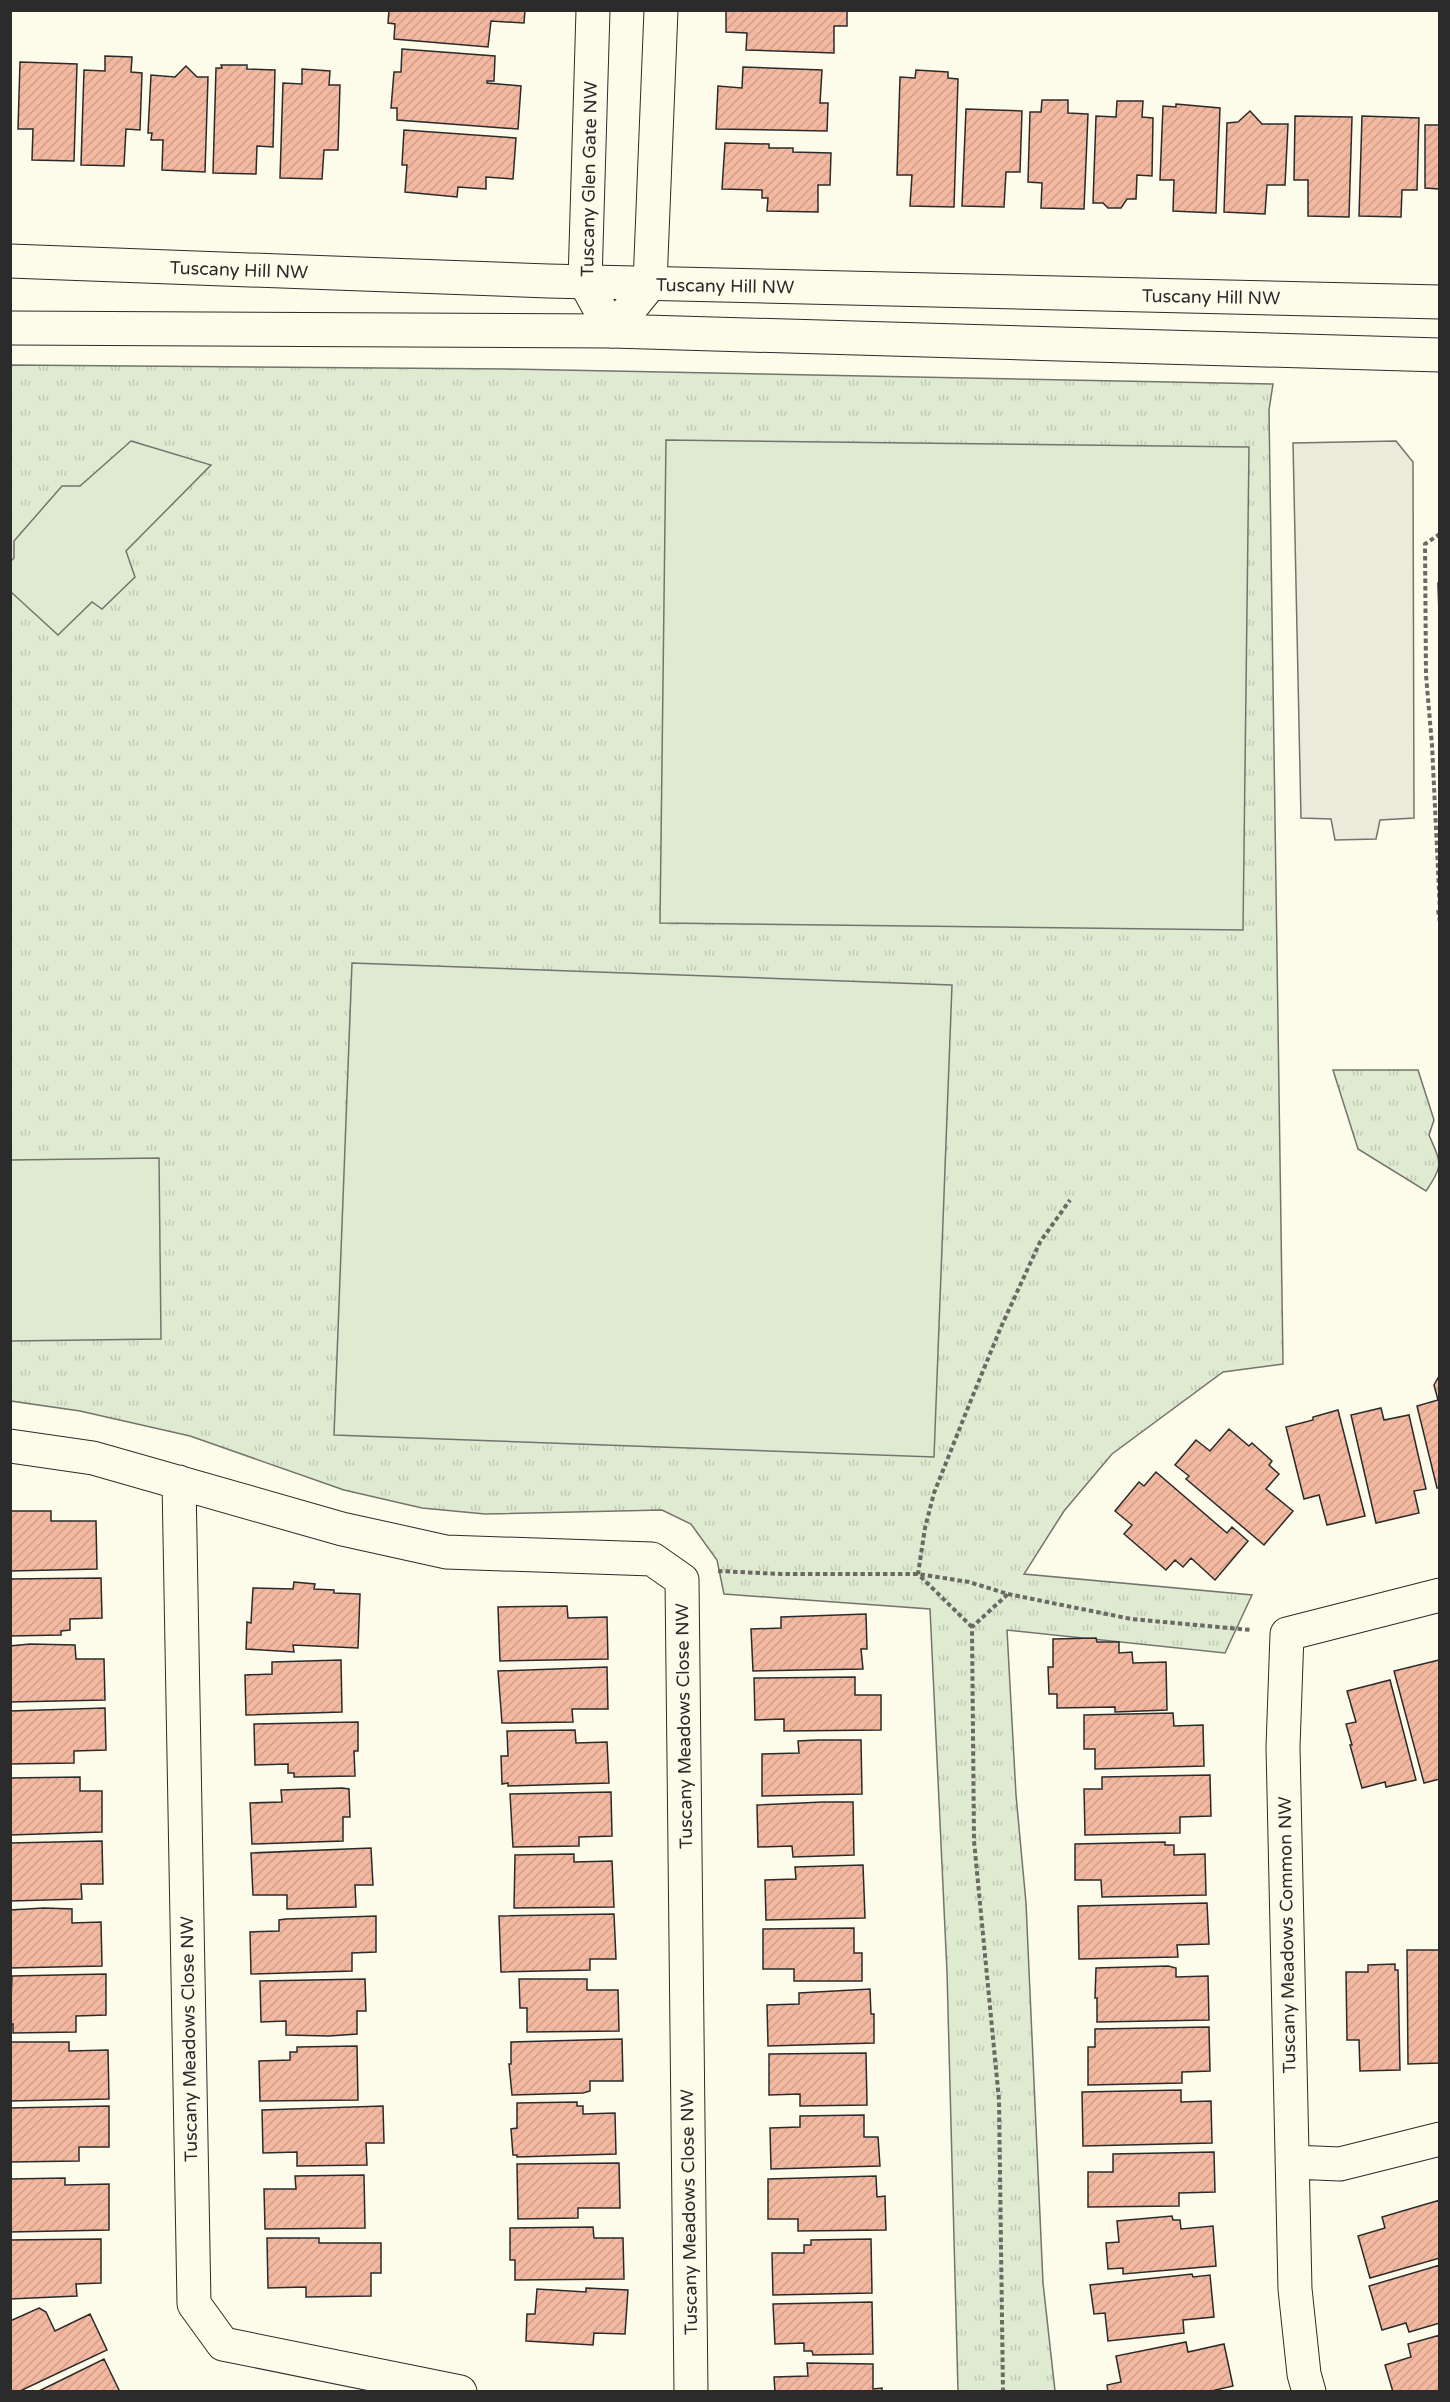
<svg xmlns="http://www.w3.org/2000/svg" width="1450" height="2402" font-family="'Varela Round',sans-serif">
<defs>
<pattern id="grass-tufts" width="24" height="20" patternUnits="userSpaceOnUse" patternTransform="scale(1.5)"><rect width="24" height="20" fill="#deebd1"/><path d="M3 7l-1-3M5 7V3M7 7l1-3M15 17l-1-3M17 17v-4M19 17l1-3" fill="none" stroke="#bfcab4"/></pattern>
<pattern id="building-hatch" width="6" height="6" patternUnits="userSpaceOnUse" patternTransform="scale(1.5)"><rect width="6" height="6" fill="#f2b8a0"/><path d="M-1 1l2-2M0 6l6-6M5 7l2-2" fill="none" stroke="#d09e8a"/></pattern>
</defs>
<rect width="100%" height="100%" fill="#fdfbea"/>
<path fill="url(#grass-tufts)" stroke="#74746e" stroke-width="1.5" d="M11 365 509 369 1273 384 1269 410 1283 1364 1223 1372 1112 1454 1064 1511 1024 1574 1252 1595 1225 1653 1007 1630 1016 1795 1026 1903 1043 2283 1055 2391H958L947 1972 930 1609 724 1594 717 1560 691 1524 662 1510 485 1514 422 1508 344 1490 190 1436 80 1411 11 1401Z
M1333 1070H1418L1434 1120 1429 1135C1441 1163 1444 1165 1426 1191L1358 1149Z"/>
<path fill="#deebd1" stroke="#74746e" stroke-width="1.5" d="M666 440 1249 447 1243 930 660 923Z
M131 441 211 465 126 551 135 577 102 609 92 602 58 635 11 592V561L14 558V541L62 486H80Z
M352 963 952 985 934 1457 334 1435Z
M159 1158 161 1339 11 1341V1160Z"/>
<path fill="#eceadb" stroke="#74746e" stroke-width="1.5" d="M1396 441 1413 462 1414 818 1380 820 1376 839 1335 840 1331 819 1301 818 1293 443Z"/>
<path fill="url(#building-hatch)" stroke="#2b2b2b" stroke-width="1.5" d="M389 10H525L524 23 491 21 488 47 394 39 395 24 388 23Z
M726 10H847V26H834V53L746 50 747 33 726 32Z
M402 49 495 56 494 81H487V83L521 86 518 129 397 120V108H391L394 72H401Z
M105 56 132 57 131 72 142 73 140 130 126 129 124 166 81 165 84 70 105 71Z
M20 62 77 64 74 161 32 160 33 129H18Z
M221 65H247V69L275 70 273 147 257 146 256 174 213 173 216 68H222Z
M186 66 197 77H208L205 172 162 170 163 140H151L152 133H148L151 75 175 77Z
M743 67 822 70 820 103H828L827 131 716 129 718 86 742 88Z
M302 69 330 71 329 85H340L338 150H324L322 179 280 178 283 83 302 84Z
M916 70 948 72V78L958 79 954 207 910 206 912 175H897L900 77 915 78Z
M1042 100H1068V113L1088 114 1084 209 1041 208 1042 183 1028 182 1030 112H1041Z
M1117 101H1143L1142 117 1153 118 1152 176 1137 175 1136 199H1127L1121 208H1108L1103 203H1093L1096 116 1116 117Z
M1176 104 1220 108 1216 213 1173 211 1174 180H1160L1163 106 1176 107Z
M966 109 1022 111 1020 172H1006L1004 207 962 206Z
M1250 111 1262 124H1288L1285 185H1267L1265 214 1224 212 1227 123 1238 122Z
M1295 116 1352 117 1349 217 1308 216V180H1294Z
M1362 116 1419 118 1417 190H1402L1401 217 1359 216Z
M1425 125H1440V219L1439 189 1425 188Z
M404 130 516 138 513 179 486 177V189L458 187 457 197 405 192 407 165H402Z
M725 143 769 144V148H793V152L831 153 830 185H818V212L767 211 768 198H762V190L722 189Z
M1438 583H1440V645Z
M1439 1376 1440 1488H1437L1417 1406 1438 1400 1434 1385Z
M1381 1408 1384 1420 1409 1415 1426 1489 1414 1491 1419 1513 1376 1523 1351 1415Z
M1338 1410 1365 1516 1327 1525 1319 1495 1304 1499 1286 1427 1313 1420V1417Z
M1229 1429 1249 1446 1252 1443 1272 1461 1269 1465 1279 1474 1266 1489 1293 1511 1264 1545 1186 1479 1189 1476 1175 1465 1196 1440 1210 1451Z
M1156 1472 1227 1533 1232 1527 1248 1541 1215 1580 1191 1558 1183 1567 1175 1560 1166 1570 1124 1534 1132 1525 1115 1511 1139 1482 1144 1486Z
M10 1511H51V1521H96L97 1569 10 1571Z
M101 1578 102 1618 70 1619V1630L61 1631V1635L10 1636V1579Z
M294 1582 315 1584 314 1589 334 1590V1593L360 1594 358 1648 293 1645 294 1652 246 1649 247 1622 251 1623 253 1588 293 1589Z
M567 1606 568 1618 607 1617 608 1659 500 1661 498 1607Z
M866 1614 867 1649H861L863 1669 753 1671 751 1629 781 1628V1617Z
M1096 1638 1097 1642H1119V1653L1132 1652 1133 1663 1166 1662 1167 1710 1115 1712V1707L1057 1708V1694H1049L1048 1667H1053V1639Z
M30 1644 75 1645 76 1659H104L105 1700 10 1702V1646Z
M341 1660 342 1712 246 1715 245 1675 272 1674V1662Z
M1439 1660 1440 1779 1424 1783 1394 1671Z
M607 1667 608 1709H572L573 1722 502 1723 498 1671Z
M855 1677V1695H881V1730L784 1731V1719L755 1720 754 1678Z
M1390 1680 1416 1780 1386 1787 1385 1782 1362 1788 1350 1745H1352L1346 1724 1356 1722 1347 1691Z
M105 1708 106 1750 74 1751V1763L10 1764V1711Z
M1173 1713 1174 1726 1203 1725 1204 1766 1095 1769V1749H1084V1715Z
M358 1722V1751H354L355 1776 294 1777V1773H288V1764L255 1765 254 1724Z
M575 1730 576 1743 607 1742 609 1783 508 1786V1783L502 1784 501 1756H508L507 1731Z
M817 1740H861L862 1794 762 1796V1754L799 1753 798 1741Z
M1210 1775 1211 1816 1180 1817V1833L1085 1835 1084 1789H1102V1777Z
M80 1777V1791H102V1832L10 1835V1778Z
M342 1788 349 1789 350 1817H343V1841L252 1844 250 1803 282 1802 281 1790Z
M611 1792 612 1836 579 1837V1846L513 1847 510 1794Z
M823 1802H853L854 1855 793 1857 792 1846 758 1847 757 1805Z
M102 1841 103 1884H81L82 1899 10 1901V1843Z
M1165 1842V1845H1174V1855L1205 1854 1206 1895 1102 1897 1101 1880H1075V1844Z
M371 1848 373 1885H355L356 1907 287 1909V1895H253L251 1853Z
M574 1854V1862L612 1861 614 1907 514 1908 515 1855Z
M863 1865 865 1918 766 1920 765 1880 796 1879 795 1867Z
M1207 1903 1209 1944 1177 1945 1178 1957 1079 1959 1078 1906Z
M44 1908 72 1909V1923L101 1922 102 1966 10 1968V1910Z
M614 1914 616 1959H590V1970L501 1972 499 1916Z
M376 1916V1952L352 1953V1971L251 1974 250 1932 279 1931V1920L286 1919Z
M854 1928V1953H862V1981H794V1969H763V1929Z
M1407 1950H1440V2063L1408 2064Z
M1395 1964V1970H1398L1400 2070 1360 2071 1359 2040H1347L1346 1972H1368V1965Z
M1168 1966 1176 1968V1977L1208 1976 1209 2020 1097 2022V1998H1095L1096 1968Z
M106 1974V2015L76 2016V2032L13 2033V2024H10L12 1976Z
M365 1979 366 2011H357V2034L329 2036 286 2035V2021L261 2022 260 1981Z
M519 1979H587V1990H618L619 2031 527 2032V2008H520Z
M870 1989 871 2014H874V2043L768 2046 767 2005 799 2004V1993Z
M1209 2027 1210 2071 1182 2072V2083L1088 2085V2047H1095V2029Z
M622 2039 623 2081H590V2091L583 2093 512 2095 509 2064H511V2042Z
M10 2042H69V2051L108 2050 109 2099 10 2101Z
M357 2046 358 2100 260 2101 259 2061 290 2060V2052H297V2047Z
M866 2053 867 2105 800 2106V2094L769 2095V2054Z
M1181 2090V2102L1211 2101 1212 2143 1083 2146 1082 2092Z
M577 2102V2106H583V2114L615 2113 616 2154 517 2157V2155H513L511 2129 517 2128V2103Z
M109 2106V2147H79V2161L10 2162V2108Z
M383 2106 384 2143H366L367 2165 297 2166V2152L263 2153 262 2110Z
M864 2115V2137H878L880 2166 771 2169 770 2128 800 2127V2116Z
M1214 2152 1215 2192 1179 2193V2206L1088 2207V2172H1113V2154Z
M619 2163 620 2208H578V2218L518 2219 517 2164Z
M364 2175 365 2228 265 2229 264 2189H296L295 2176Z
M876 2176 877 2197 885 2196 886 2230 798 2231V2219H768V2179Z
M65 2178V2185L109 2184V2230L10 2232V2179Z
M1440 2200V2258L1370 2278 1358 2236 1385 2228 1382 2217Z
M1172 2216 1173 2220H1180L1181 2229 1213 2226 1216 2266 1123 2274V2268L1108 2269 1106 2243 1119 2242 1117 2221Z
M593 2227 594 2238H623L624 2279 515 2280V2260H510V2228Z
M267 2238H319V2243H381V2273H371V2296L306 2297V2287L268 2288Z
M101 2239V2283L76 2284 77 2296 10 2299V2240Z
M871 2239 872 2293 773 2295 772 2253H804V2245H811V2240Z
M1440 2265V2323L1409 2332 1406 2323 1382 2330 1369 2286Z
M1192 2274 1193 2277 1210 2275 1214 2317 1183 2320 1184 2333 1108 2341 1105 2313 1094 2314 1090 2285Z
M586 2288 628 2290 625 2334 594 2333 593 2345 526 2341 527 2314H535L537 2289 586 2292Z
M872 2302 873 2354 813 2355 812 2351H804V2343L775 2344 773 2304Z
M39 2308 46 2312 55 2331 90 2314 107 2350 18 2392H12L10 2387V2321Z
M1440 2335V2391L1393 2392 1385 2365 1411 2357 1408 2344Z
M1186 2342 1188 2352 1224 2344 1233 2386 1207 2392H1108L1107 2385 1121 2382 1116 2356Z
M104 2359 120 2392H37Z
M807 2363 873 2364V2389L882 2388V2392H775L774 2377 808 2376Z"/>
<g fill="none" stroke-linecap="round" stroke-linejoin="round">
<g stroke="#2b2b2b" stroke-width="35">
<path id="minor" d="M593 10 585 282 612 331 650 284 661 10
M10 1446 93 1458 342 1529 446 1552 652 1559 682 1580 691 2392
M179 1482 194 2304 223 2344 460 2392
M1292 2162 1340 2164 1440 2139
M1309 2392 1304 2374 1295 2289 1283 1747 1287 1634 1440 1595"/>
</g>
<g stroke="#2b2b2b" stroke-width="35">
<path id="tertiary" d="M10 261 548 281 1440 302
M10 328 612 331 1440 355"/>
</g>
<path stroke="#6a6964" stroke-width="4" stroke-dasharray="4.5 3" stroke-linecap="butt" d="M1440 534 1425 544 1426 675 1432 745 1440 911
M1438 910 1440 922
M718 1571 781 1574H918L969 1582 1008 1594 1131 1619 1251 1630
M972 1627 918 1574 925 1528 934 1493 969 1405 1001 1327 1040 1242 1070 1200
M1003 2392 999 2100 974 1841 972 1627 1008 1594"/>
<use href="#minor" stroke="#fdfbea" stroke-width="33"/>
<use href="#tertiary" stroke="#fdfbea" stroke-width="33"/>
</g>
<g text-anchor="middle" stroke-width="4.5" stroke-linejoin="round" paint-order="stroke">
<g font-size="18" fill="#2b2b2b" stroke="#fdfbea">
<text transform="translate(589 179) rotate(-89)" y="6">Tuscany Glen Gate NW</text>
<text transform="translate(239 270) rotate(2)" y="6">Tuscany Hill NW</text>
<text transform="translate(725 286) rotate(1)" y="6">Tuscany Hill NW</text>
<text transform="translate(1211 297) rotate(1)" y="6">Tuscany Hill NW</text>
<text transform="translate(684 1726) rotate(-91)" y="6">Tuscany Meadows Close NW</text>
<text transform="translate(1287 1935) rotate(-91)" y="6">Tuscany Meadows Common NW</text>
<text transform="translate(189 2039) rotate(-91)" y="6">Tuscany Meadows Close NW</text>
<text transform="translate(689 2212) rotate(-91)" y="6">Tuscany Meadows Close NW</text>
</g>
</g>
<rect width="1450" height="2402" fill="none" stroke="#2b2b2b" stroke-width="24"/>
</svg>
